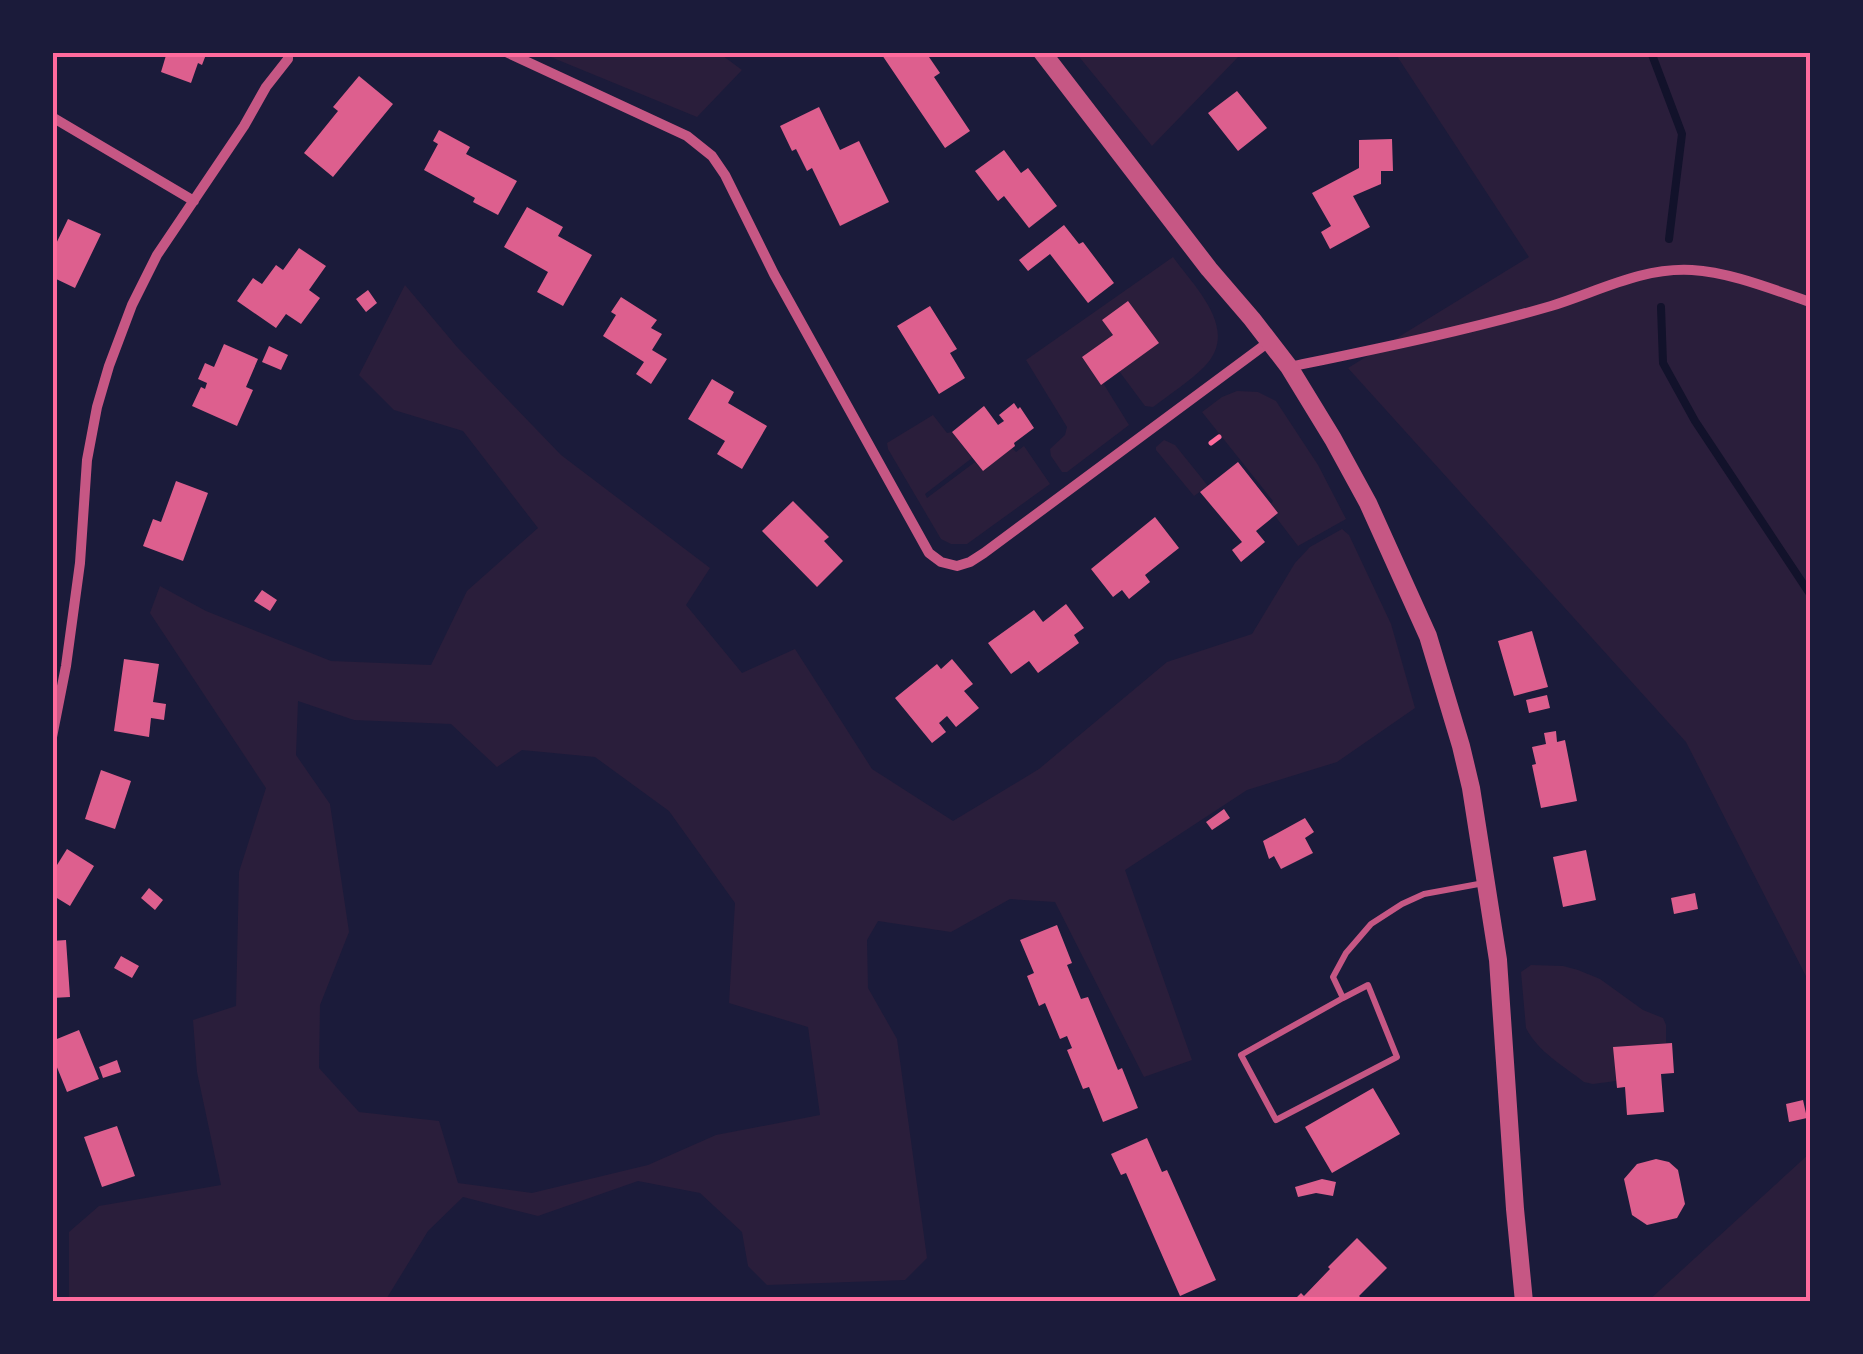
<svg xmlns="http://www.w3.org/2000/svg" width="1863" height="1354" font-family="'Noto Sans',sans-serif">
<rect width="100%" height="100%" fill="#1b1b3a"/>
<path fill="#2a1e3b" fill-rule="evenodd" d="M541 53H719L742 70 697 117Z
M1076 53H1242L1152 146Z
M1395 53H1810V984L1686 742 1348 368 1529 257Z
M1173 257C1195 288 1241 330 1204 367 1189 382 1170 394 1153 407L1145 406 1119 371 1158 343 1128 301 1102 320 1113 335 1082 358 1101 384 1103 383 1129 425 1067 472H1062L1051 456 1050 449 1065 435 1067 427 1026 360Z
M405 285 457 347 561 455 710 568 686 605 742 673 795 649 872 769 953 821 1039 769 1167 662 1252 634 1295 563 1310 547 1342 529 1349 535 1391 624 1415 708 1337 762 1247 790 1125 870 1192 1060 1144 1077 1055 902 1010 899 951 932 878 921 867 940 868 988 897 1039 927 1258 905 1280 767 1285 748 1266 742 1232 700 1193 638 1181 538 1216 463 1197 428 1231 385 1301H69V1232L99 1206 221 1185 197 1072 193 1020 236 1006 239 872 266 788 150 613 160 586 206 611 331 661 431 665 467 591 538 528 463 431 394 410 359 375ZM298 701 354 720 451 724 497 767 522 750 595 757 669 811 735 903 729 1003 808 1027 820 1115 716 1135 648 1165 532 1193 458 1183 439 1121 359 1112 319 1068 320 1005 349 932 330 804 296 755Z
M1237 391 1258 392 1276 401 1318 465 1346 519 1298 546 1275 516 1278 513 1271 504 1273 501 1202 412 1222 397Z
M933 415 947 433 952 432 972 458 925 494 927 498 975 462 983 471 1012 448 1016 452 1024 446 1050 484 967 544H951L941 539 888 449 887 443Z
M1164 440 1175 445 1208 486 1194 496 1156 450V447Z
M1531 965 1563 966 1578 970 1600 979 1643 1010 1663 1018 1666 1025V1043L1614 1047 1616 1081 1593 1084 1584 1082C1564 1066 1538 1052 1526 1028L1521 972Z
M1810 1153V1301H1648Z"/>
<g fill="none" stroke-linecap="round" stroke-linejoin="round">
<path stroke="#12122b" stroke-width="8" d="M1651 52 1682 134 1669 239
M1661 307 1663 363 1695 421 1810 594"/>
</g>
<path fill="#dd5f8e" d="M167 52H207L202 65 198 63 191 83 161 72Z
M880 52H935L929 57 940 73 934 77 970 131 945 148Z
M359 76 393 104 333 177 304 153 338 111 333 107Z
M1237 91 1267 128 1238 151 1208 113Z
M819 107 840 150 859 141 889 202 840 226 812 168 807 171 796 149 792 151 780 126Z
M439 130 470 147 466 154 517 181 498 215 473 202 475 198 424 170 438 144 433 141Z
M1392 139 1393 171H1381V184L1353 196 1370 227 1330 249 1321 232 1331 226 1312 193 1359 168V140Z
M1004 150 1021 173 1028 168 1057 206 1029 228 1004 196 998 201 975 171Z
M527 207 563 227 558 236 592 255 563 306 537 292 548 272 504 247Z
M68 219 101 234 75 288 52 277V252Z
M1064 225 1079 244 1083 242 1114 283 1088 303 1050 254 1028 271 1019 260Z
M299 248 326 266 309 290 320 298 301 324 286 314 276 328 237 301 253 278 262 284 276 265 283 270Z
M368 290 377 303 366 312 356 299Z
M621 297 657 320 651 328 662 334 652 350 667 359 651 384 636 374 644 362 603 336 616 315 611 312Z
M1128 301 1159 343 1101 385 1082 357 1113 335 1102 320Z
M930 306 957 349 950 353 965 378 939 394 897 326Z
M224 344 258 359 246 387 253 390 237 426 192 406 201 387 205 389 207 383 198 379 205 363 214 367Z
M269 346 288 355 281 370 262 362Z
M712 379 734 392 728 403 767 426 742 469 717 454 725 441 688 419Z
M1014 403 1018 409 1020 407 1034 428 1014 443 1015 446 983 471 952 432 984 406 998 425 1004 421 999 415Z
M1238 462 1278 513 1256 531 1265 542 1241 562 1232 550 1242 542 1200 492Z
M176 481 208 493 183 561 143 546 153 519 161 522Z
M793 501 829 537 824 541 843 561 817 587 762 531Z
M1155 517 1179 548 1145 575 1150 582 1129 599 1122 590 1113 597 1091 569Z
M262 590 277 600 270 611 254 601Z
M1066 604 1084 628 1074 635 1079 643 1038 673 1029 661 1011 674 988 643 1034 610 1043 622Z
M1532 631 1548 687 1514 696 1498 641Z
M124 659 159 664 153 702 166 704 164 720 151 718 149 737 114 731Z
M952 659 973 684 964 691 979 708 956 727 947 716 939 723 946 732 932 743 895 698 937 664 941 669Z
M1547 695 1550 708 1529 713 1526 700Z
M1556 731 1557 742 1565 740 1577 801 1541 808 1532 765 1536 764 1532 747 1546 744 1544 733Z
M101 770 131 781 115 829 85 819Z
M1224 809 1230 818 1212 830 1206 822Z
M1305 818 1314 832 1305 838 1313 853 1281 869 1274 856 1269 859 1263 841Z
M67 849 94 866 70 906 52 895V862L57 865Z
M1586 850 1596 900 1563 907 1553 857Z
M149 888 163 900 155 910 141 898Z
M1695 893 1698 909 1674 914 1671 898Z
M1057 925 1072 963 1067 965 1081 999 1088 997 1118 1070 1122 1068 1138 1108 1103 1122 1089 1087 1083 1089 1067 1050 1072 1048 1067 1036 1060 1039 1045 1003 1039 1006 1027 976 1034 973 1020 940Z
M66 940 70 997 52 998V941Z
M121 956 139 966 132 978 114 968Z
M79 1030 99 1079 67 1092 52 1055V1041Z
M1672 1043 1674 1073 1661 1074 1664 1112 1627 1115 1625 1087 1617 1088 1613 1047Z
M117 1060 121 1072 103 1078 99 1067Z
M1373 1088 1400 1134 1332 1173 1305 1127Z
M1803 1100 1807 1118 1789 1122 1786 1104Z
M117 1126 135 1176 102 1187 84 1137Z
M1147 1138 1162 1172 1167 1170 1216 1280 1180 1296 1126 1173 1121 1175 1111 1154Z
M1656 1159 1669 1162 1678 1170 1685 1204 1677 1218 1647 1225 1632 1215 1624 1179 1637 1164Z
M1322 1179 1336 1182 1333 1196 1316 1193 1298 1197 1295 1187Z
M1357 1238 1387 1268 1359 1296 1361 1298 1358 1302H1292L1301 1293 1304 1296 1330 1269 1328 1267Z"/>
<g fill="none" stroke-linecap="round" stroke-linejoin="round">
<path stroke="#ff6b9d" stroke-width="5" d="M1211 443 1219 437"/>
<path stroke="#c65784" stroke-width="6" d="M1343 998 1241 1055 1276 1120 1397 1057 1368 985 1343 998 1333 977 1346 953 1371 924 1402 904 1424 894 1484 883"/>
<path stroke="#c65784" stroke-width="10" d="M506 52 687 136 712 156 725 175 774 274 929 553 941 562 957 566 970 562 984 553 1270 341
M52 117 194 201
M1289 367C1376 349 1465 331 1551 306 1597 292 1642 267 1692 270 1730 272 1774 290 1810 302
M52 737 66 666 80 563 87 460 97 407 109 366 132 305 157 255 244 126 266 87 288 59V52"/>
<path stroke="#c65784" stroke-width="18" d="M1042 52 1209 269 1252 319 1289 367 1333 439 1368 503 1428 636 1461 746 1471 788 1498 960 1515 1209 1524 1302"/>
</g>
<rect width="1863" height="1354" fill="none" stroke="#1b1b3a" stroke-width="110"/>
<rect x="55" y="55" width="1753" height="1244" fill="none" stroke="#ff6b9d" stroke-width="4"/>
</svg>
